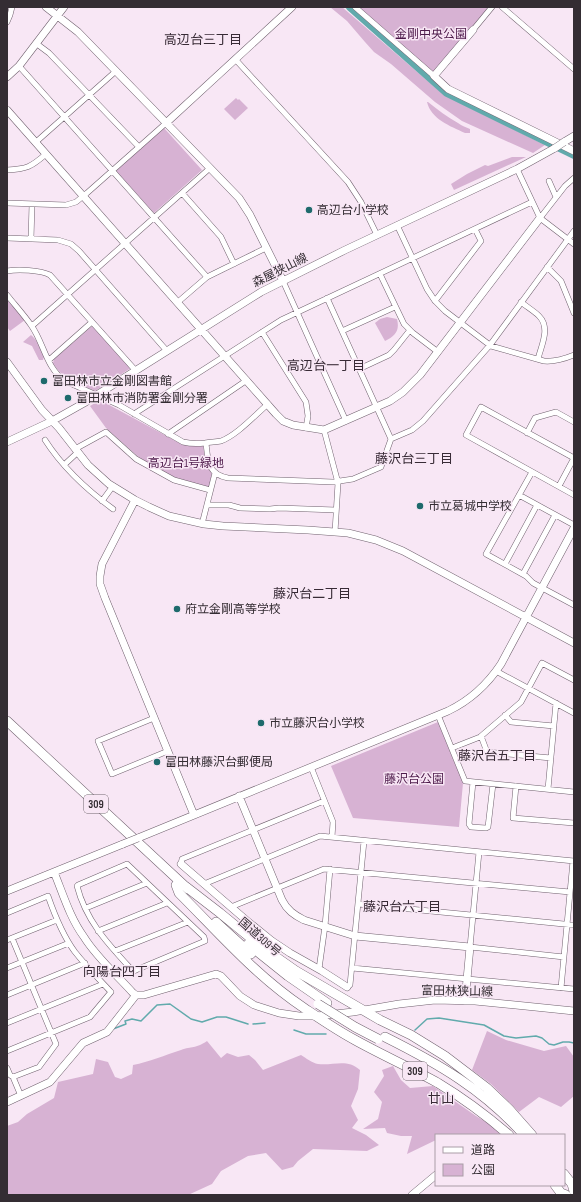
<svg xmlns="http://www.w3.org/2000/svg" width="581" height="1202" font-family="'Sofia Sans Condensed','Noto Sans JP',sans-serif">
<rect width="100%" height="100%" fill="#f8e7f5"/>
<path fill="#d7b2d3" d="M330 7H342L444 95 545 145 533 153 462 121 435 102 391 64 374 52 365 42 347 21Z
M358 7H490L434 73Z
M236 98 238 100 239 99 248 108 235 120 224 109Z
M427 102H428C438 110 447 117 458 123 462 126 466 127 470 129V133H465C450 126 431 119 427 102Z
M164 128 202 170 154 213 116 171Z
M512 157H526L454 190 451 184 467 174 485 165 488 166Z
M7 298 25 320 10 331 7 327Z
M387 317 397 319C400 331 395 336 385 341L375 323 380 319Z
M95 326 131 368 95 391C76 382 64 381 53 363L54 359 91 327Z
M31 335C38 341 41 349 44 357L43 360H39L32 346 23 342Z
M100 400 174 440C184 445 193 447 203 446L206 464 212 473 209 487 175 479 142 460 106 428 90 406Z
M438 722 463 783 459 827 353 818 331 766Z
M487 1031 506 1040 544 1051 566 1046 574 1057V1096L561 1107 539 1097 519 1112 491 1084 472 1070Z
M207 1041 221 1058 227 1053 238 1057 249 1055 255 1060 263 1070 301 1055C306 1058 312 1063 318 1064 333 1066 347 1058 360 1070L358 1089 351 1106 358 1120 352 1128 366 1135 379 1145 367 1151 313 1149 298 1161 293 1167 282 1170 266 1153 248 1156 221 1171 212 1184 188 1195H7V1126L18 1122 27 1114 54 1098 58 1082 93 1074 96 1059 108 1062 115 1077 121 1079 132 1074 133 1065C149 1062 165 1055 181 1050 192 1046 195 1049 207 1041Z
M393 1066 401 1080 410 1088 433 1086 476 1116 491 1125 503 1135H436V1140L407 1154 412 1136H401L387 1133 385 1128 363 1129 378 1119 382 1102 374 1092 384 1076 382 1070Z"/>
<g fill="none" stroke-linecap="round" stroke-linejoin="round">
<path stroke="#61aaac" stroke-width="1.5" d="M253 1024 265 1023
M113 1029 126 1024 125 1021 132 1019 141 1021 157 1005 170 1004 191 1019 202 1022 217 1017H226L248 1024
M294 1030 306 1034H326
M415 1030 427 1019 439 1018 484 1025 504 1036 516 1038 536 1036 542 1038 549 1044 554 1045 563 1042H569L574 1043"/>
<path stroke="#61aaac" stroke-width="8" d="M350 7 447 93 574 155"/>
<g stroke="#70616e" stroke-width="6">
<path id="street" d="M355 7 434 76
M502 7 574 69
M7 22 10 15 12 7
M473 30 492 7
M37 44 49 53 139 147
M235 59 348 182 361 202 377 235
M19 66 207 277
M36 142 116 71
M517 169 540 218 574 244
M7 170C27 169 31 167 46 154
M549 181 556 197
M182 193 221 237 234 264
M7 203 66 205 76 202 87 193 166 123
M540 218 565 186 574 178
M397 225 427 289 435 301 445 311 491 346 544 361C555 362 564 359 574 355
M7 238 58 240 71 244 79 251 167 351
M31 239 32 204
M547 267 561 281 574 313
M7 271C18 269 40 270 50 275L136 371
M380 274 404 324 413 333 438 352
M283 281 346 421
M7 295C15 305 24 315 31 325 44 343 46 368 65 381L119 405 183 442C191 444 197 444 205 443 210 442 216 442 221 441 237 435 254 416 268 404
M435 301 481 241 475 229
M178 302 207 277 266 248
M521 302C527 307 534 311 539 316 551 328 541 346 538 359
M32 326 210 168
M342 331 395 307
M262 332 306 402 308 416 306 428
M49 360 92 322
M359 369 389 355 394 350 410 330
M134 414 281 320 532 202
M324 430 338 483 335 532
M527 433 535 418 556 412 574 422
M168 434 247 380
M391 439 412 430 423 421 490 345 574 231
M45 440C63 468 87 490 113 509
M206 443C208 460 207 474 228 478L333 482 353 479 381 467 391 439 327 298
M75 449 106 432 136 459 174 480 210 490
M574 458 481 407 466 435 574 495
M64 465 78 452
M532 472 486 554 526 576 533 583 574 605
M559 486 574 458
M519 495 574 525
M102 501 113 486
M207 505H229L240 508 270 509 279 508 336 510
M202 524 215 473
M505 564 537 505
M523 574 555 515
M496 671 574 713
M438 715 465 781 574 792
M505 715 511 722 554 726
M154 718 98 741 112 774 168 751
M481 736 487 752 551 758
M452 748 480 737 521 702 542 663 574 680
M311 767 333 822 332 837
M473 782 469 824 471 827 486 828 488 827 493 784
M516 786 513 818 574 823
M548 789 556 703
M479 852 470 947 564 957
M127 864 204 937 205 941 136 970 134 971 132 970C108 944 86 921 77 886L78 885Z
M181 864 182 859 324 801
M204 884 320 836 574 861
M358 904 574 925
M231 907 324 869 570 892
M86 908 147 883
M7 913 48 896C55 916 63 936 75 952 86 966 99 979 111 992L90 1017 7 1051
M98 931 167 903
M12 938 56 1044 39 1067 13 1077
M7 940 57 920
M115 951 188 922
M7 968 69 943
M352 968 574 989
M319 969 325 926 330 869
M347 987 350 985 364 841
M561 988 573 861
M7 995 85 963
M7 1023 103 984
M7 1068 10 1075 13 1077 21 1096"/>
</g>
<g stroke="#70616e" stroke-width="8">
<path id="secondary" d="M46 7 78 32 210 168 239 198 250 215 283 281
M473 30 434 76 448 89 574 151
M7 77 19 66 64 7
M7 110 276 414 283 421 293 425 324 430 390 401 403 392 420 375 540 218
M166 123 292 7
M564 142 574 136
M7 362 42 410 59 428 88 465 109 484 135 500 149 507 169 516 204 524 223 526 308 530 348 533 376 540 403 551 574 643
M7 442 52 421 84 403 261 292 345 250 517 169 555 148
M135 500 102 564 100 576V584L105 598 194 815
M239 796 282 900C287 910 294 915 304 920L355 936 470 947 465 1001
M138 838 448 711C471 700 487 685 501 664L574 528
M181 864 246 920 272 941 290 953 322 971 347 987
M54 872C63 894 70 918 84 937 97 958 117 975 133 993L136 995H144L216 974 221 976 240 996 254 1005 279 1013 299 1016H317L353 1012 399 1004 435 1000 475 1001 574 1011
M7 891 123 844
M7 1102 50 1082 83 1043 107 1032 136 995
M412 1195 436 1175"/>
</g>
<g stroke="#70616e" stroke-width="10">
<path id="highway" d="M7 721 188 889
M176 885 179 893C219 933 256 976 304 1008 319 1018 338 1031 355 1040 382 1055 411 1068 438 1083 463 1098 487 1116 509 1135
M185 886 220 913 259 945 296 971 380 1020 411 1035 445 1056 487 1088 509 1109 532 1135
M216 922 251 954
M248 944 288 976 327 1003
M385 1037C439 1064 484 1090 524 1135
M564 1174 572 1184 574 1191
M555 1185 561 1193 566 1195"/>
</g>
<use href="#street" stroke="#fff" stroke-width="5"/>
<use href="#secondary" stroke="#fff" stroke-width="7"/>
<use href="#highway" stroke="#fff" stroke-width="9"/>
<g stroke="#70616e" stroke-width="8" stroke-linecap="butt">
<path id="secondary-bridge" d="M555 148 564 142
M123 844 138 838"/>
</g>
<g stroke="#70616e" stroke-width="10" stroke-linecap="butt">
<path id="highway-bridge" d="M318 1004 355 1027 378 1039"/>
</g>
<use href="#secondary-bridge" stroke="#fff" stroke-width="7"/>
<use href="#highway-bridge" stroke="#fff" stroke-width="9"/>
</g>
<g fill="#1e6a6c" stroke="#f8e7f5" stroke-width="1.5">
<circle cx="309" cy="210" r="4"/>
<circle cx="44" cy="381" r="4"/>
<circle cx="68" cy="398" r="4"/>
<circle cx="420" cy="506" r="4"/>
<circle cx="177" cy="609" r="4"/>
<circle cx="261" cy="723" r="4"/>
<circle cx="157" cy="762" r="4"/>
</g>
<g text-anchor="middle" stroke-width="3" stroke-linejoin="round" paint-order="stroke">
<g fill="#f8e7f5" stroke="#6f656d" stroke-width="1">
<rect x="84" y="795" width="24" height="18" rx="3"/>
<rect x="403" y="1062" width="24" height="18" rx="3"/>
</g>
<g font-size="11" font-weight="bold" fill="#342d33">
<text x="96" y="808">309</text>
<text x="415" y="1075">309</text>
</g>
<g font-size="12" fill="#4d194a" stroke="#f8e7f5">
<text x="431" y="38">金剛中央公園</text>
<text x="186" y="467">高辺台1号緑地</text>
<text x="414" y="783">藤沢台公園</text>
</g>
<g font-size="12" fill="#342d33" stroke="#f8e7f5" text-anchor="start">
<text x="317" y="214">高辺台小学校</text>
<text x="52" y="385">富田林市立金剛図書館</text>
<text x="76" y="402">富田林市消防署金剛分署</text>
<text x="428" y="510">市立葛城中学校</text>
<text x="185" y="613">府立金剛高等学校</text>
<text x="269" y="727">市立藤沢台小学校</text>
<text x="165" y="766">富田林藤沢台郵便局</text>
</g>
<g font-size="12" fill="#342d33" stroke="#f8e7f5">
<text transform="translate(280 270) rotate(-27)" y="4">森屋狭山線</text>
<text transform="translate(260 937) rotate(41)" y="4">国道309号</text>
<text transform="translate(457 991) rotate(1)" y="4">富田林狭山線</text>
</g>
<g font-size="13" fill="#382b36" stroke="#f8e7f5">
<text x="203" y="44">高辺台三丁目</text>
<text x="326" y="370">高辺台一丁目</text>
<text x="414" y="463">藤沢台三丁目</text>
<text x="312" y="598">藤沢台二丁目</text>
<text x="497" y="760">藤沢台五丁目</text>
<text x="402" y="911">藤沢台六丁目</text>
<text x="122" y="976">向陽台四丁目</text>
<text x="441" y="1103">廿山</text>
</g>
</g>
<rect width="581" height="1202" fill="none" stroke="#342d33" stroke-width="16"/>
<rect x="435" y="1134" width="130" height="52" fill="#f8e7f5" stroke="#aa9da7"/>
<rect x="443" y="1147" width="20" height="6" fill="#ffffff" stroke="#aa9da7"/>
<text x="471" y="1154" font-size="12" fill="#342d33">道路</text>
<rect x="443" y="1164" width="20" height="12" fill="#d7b2d3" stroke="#aa9da7"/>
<text x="471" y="1174" font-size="12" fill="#342d33">公園</text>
</svg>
